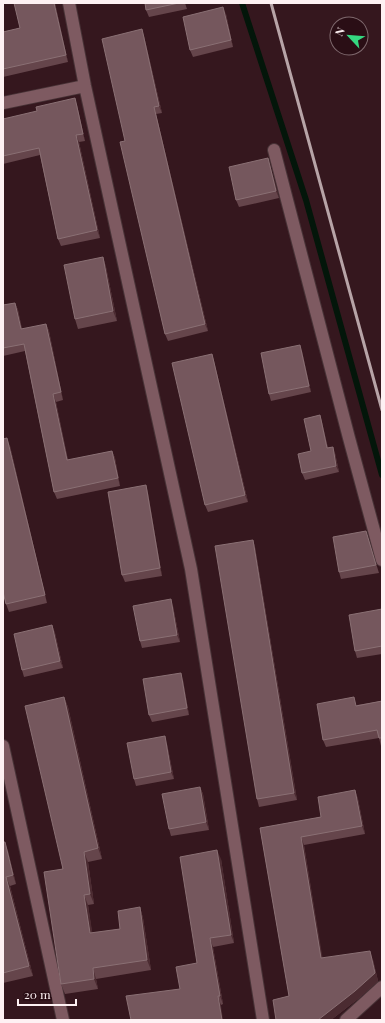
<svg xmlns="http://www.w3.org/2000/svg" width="385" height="1023" font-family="'Playfair Display',serif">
<rect width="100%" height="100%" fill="#35171e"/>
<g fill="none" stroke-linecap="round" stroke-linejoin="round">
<path stroke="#03160a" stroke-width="6" d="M242 3 306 200 382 475"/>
<g stroke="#483337" stroke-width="14">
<path id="street" d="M69 3 85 86 191 569 263 1020
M3 103 85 86
M274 150 349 438 382 560
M3 746 63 1020
M346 1020 382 987"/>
</g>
<use href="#street" stroke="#7e5a61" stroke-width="12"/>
<path stroke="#b7a4a7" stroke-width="3" d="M271 3 382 410"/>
</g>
<path fill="#65454b" d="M14 3H55L68 62 3 77V32L20 28Z
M145 3H185L187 9 149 17 146 10Z
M226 14 233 47 193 57 190 50Z
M144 36 162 113 156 114 208 331 168 341 165 334 125 141Z
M77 105 85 141 79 142 100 238 61 246 58 239 40 155 3 164V119Z
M270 165 279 198 239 207 236 200Z
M103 257 106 267 117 321 78 329 75 319Z
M15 303 18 310 22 329 46 324 49 331 63 400 56 402 68 460 112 451 115 458 120 486 57 499 54 492 25 351 3 356V305Z
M302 351 311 392 271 401 269 394Z
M212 354 214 361 248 502 208 512 205 505Z
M320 415 322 422 328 448 335 453 339 472 305 480 302 473 311 451Z
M3 434 4 439 10 446 47 603 9 612 6 604 3 592Z
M146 485 148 493 162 576 125 582 122 575Z
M366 531 379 573 341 579 339 572Z
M253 540 255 547 297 800 259 807 257 799Z
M173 606 180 642 142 648 140 641Z
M382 609V654L357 658 355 651Z
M52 625 55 633 63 668 24 677 22 670Z
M183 680 189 715 152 722 149 715Z
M64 697 68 707 102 859 88 862 94 904 88 905 92 933 120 929 140 907 143 918 151 970 96 979 98 989 65 994 61 984Z
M382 701V745L381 746 379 738 326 747 323 740 357 705Z
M167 744 174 779 136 786 134 779Z
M200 787 203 794 209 830 171 836 169 829Z
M355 790 358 799 365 834 304 845 322 958 373 960 378 981 358 999 331 1020H276L289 996 260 828 321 817Z
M3 842 8 851 16 884 10 886 33 976 3 983Z
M221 859 234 943 213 947 223 1004 221 1005 180 989 197 963Z"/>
<path fill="#4b2b31" d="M54 3H55L68 62 66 55Z
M223 7 226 14 233 47 231 40Z
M142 29 144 36 162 113 159 106Z
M75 98 77 105 85 141 83 134Z
M154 107 156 114 208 331 205 324Z
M76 135 79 142 100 238 97 230Z
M268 158 270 165 279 198 276 191Z
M103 257 106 267 117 321 113 311Z
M15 303 18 310 23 337 21 329Z
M46 324 49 331 63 400 61 392Z
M300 345 302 351 311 392 309 386Z
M212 354 214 361 248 502 245 495Z
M53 394 56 402 69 468 67 460Z
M320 415 322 422 329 454 327 448Z
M7 438 10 446 47 603 45 595Z
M333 447 335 453 339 472 336 466Z
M112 451 115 458 120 486 118 478Z
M146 485 148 493 162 576 160 568Z
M253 540 255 547 297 800 294 793Z
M171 599 173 606 180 642 177 635Z
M52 625 55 633 63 668 60 661Z
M181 673 183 680 189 715 187 708Z
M64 697 68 707 102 859 98 848Z
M165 736 167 744 174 779 171 772Z
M200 787 203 794 209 830 206 822Z
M355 790 358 799 365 834 362 826Z
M301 837 304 845 324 966 321 958Z
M5 842 8 851 16 884 13 875Z
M217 850 221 859 234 943 231 935Z
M84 852 88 862 94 904 90 894Z
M6 877 10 886 33 976 29 966Z
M84 895 88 905 94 943 90 933Z
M140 907 143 918 151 970 147 960Z
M210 938 213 947 223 1004 220 996Z
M370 951 373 960 378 981 358 999 331 1020H318Z
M93 968 96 979 98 989 94 979Z
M218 996 221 1005 223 1020H222Z"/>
<path fill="#75575d" stroke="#8a7074" d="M14 3H54L66 55 3 69V32L20 28Z
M145 3H179L146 10Z
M223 7 231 40 190 50 183 17Z
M142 29 159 106 154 107 205 324 165 334 120 142 125 141 102 39Z
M75 98 83 134 76 135 97 230 58 239 39 148 3 156V119L37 111 36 107Z
M268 158 276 191 236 200 229 167Z
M103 257 113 311 75 319 64 265Z
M15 303 21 329 46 324 61 392 53 394 67 460 112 451 118 478 54 492 24 344 3 348V305Z
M300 345 309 386 269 394 261 353Z
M212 354 245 495 205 505 172 363Z
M320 415 327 448 333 447 336 466 302 473 298 454 311 451 304 419Z
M3 438V439L7 438 45 595 6 604 3 592Z
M146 485 160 568 122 575 108 492Z
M366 531 376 565 339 572 333 537Z
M253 540 294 793 257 799 215 546Z
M171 599 177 635 140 641 133 606Z
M382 609V646L355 651 349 615Z
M52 625 60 661 22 670 14 634Z
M181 673 187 708 149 715 143 679Z
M64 697 98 848 84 852 90 894 84 895 90 933 120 929 118 911 140 907 147 960 93 968 94 979 61 984 44 872 63 869 25 706Z
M354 697 356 706 382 701V738H379L377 730 323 740 317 704Z
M165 736 171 772 134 779 127 743Z
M200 787 206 822 169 829 162 794Z
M355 790 362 826 301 837 321 958 370 951 375 973 355 991 318 1020H276L273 1000 289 996 260 828 321 817 318 797Z
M3 842H5L13 875 6 877 29 966 3 973Z
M217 850 231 935 210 938 220 996H218L222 1020H131L126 996 180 989 176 967 197 963 180 857Z"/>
<rect width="385" height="1023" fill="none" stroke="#fef1f3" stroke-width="8"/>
<g transform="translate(349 36) rotate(296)"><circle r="19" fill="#2a0e15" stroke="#7f696e"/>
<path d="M0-3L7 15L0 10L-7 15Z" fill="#35d881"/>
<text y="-6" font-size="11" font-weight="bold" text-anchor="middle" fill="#fef1f3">N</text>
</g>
<path d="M18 999v6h58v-6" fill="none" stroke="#fef1f3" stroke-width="2"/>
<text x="24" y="999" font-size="12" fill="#fef1f3" stroke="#2a0e15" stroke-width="3" paint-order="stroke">20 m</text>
</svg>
